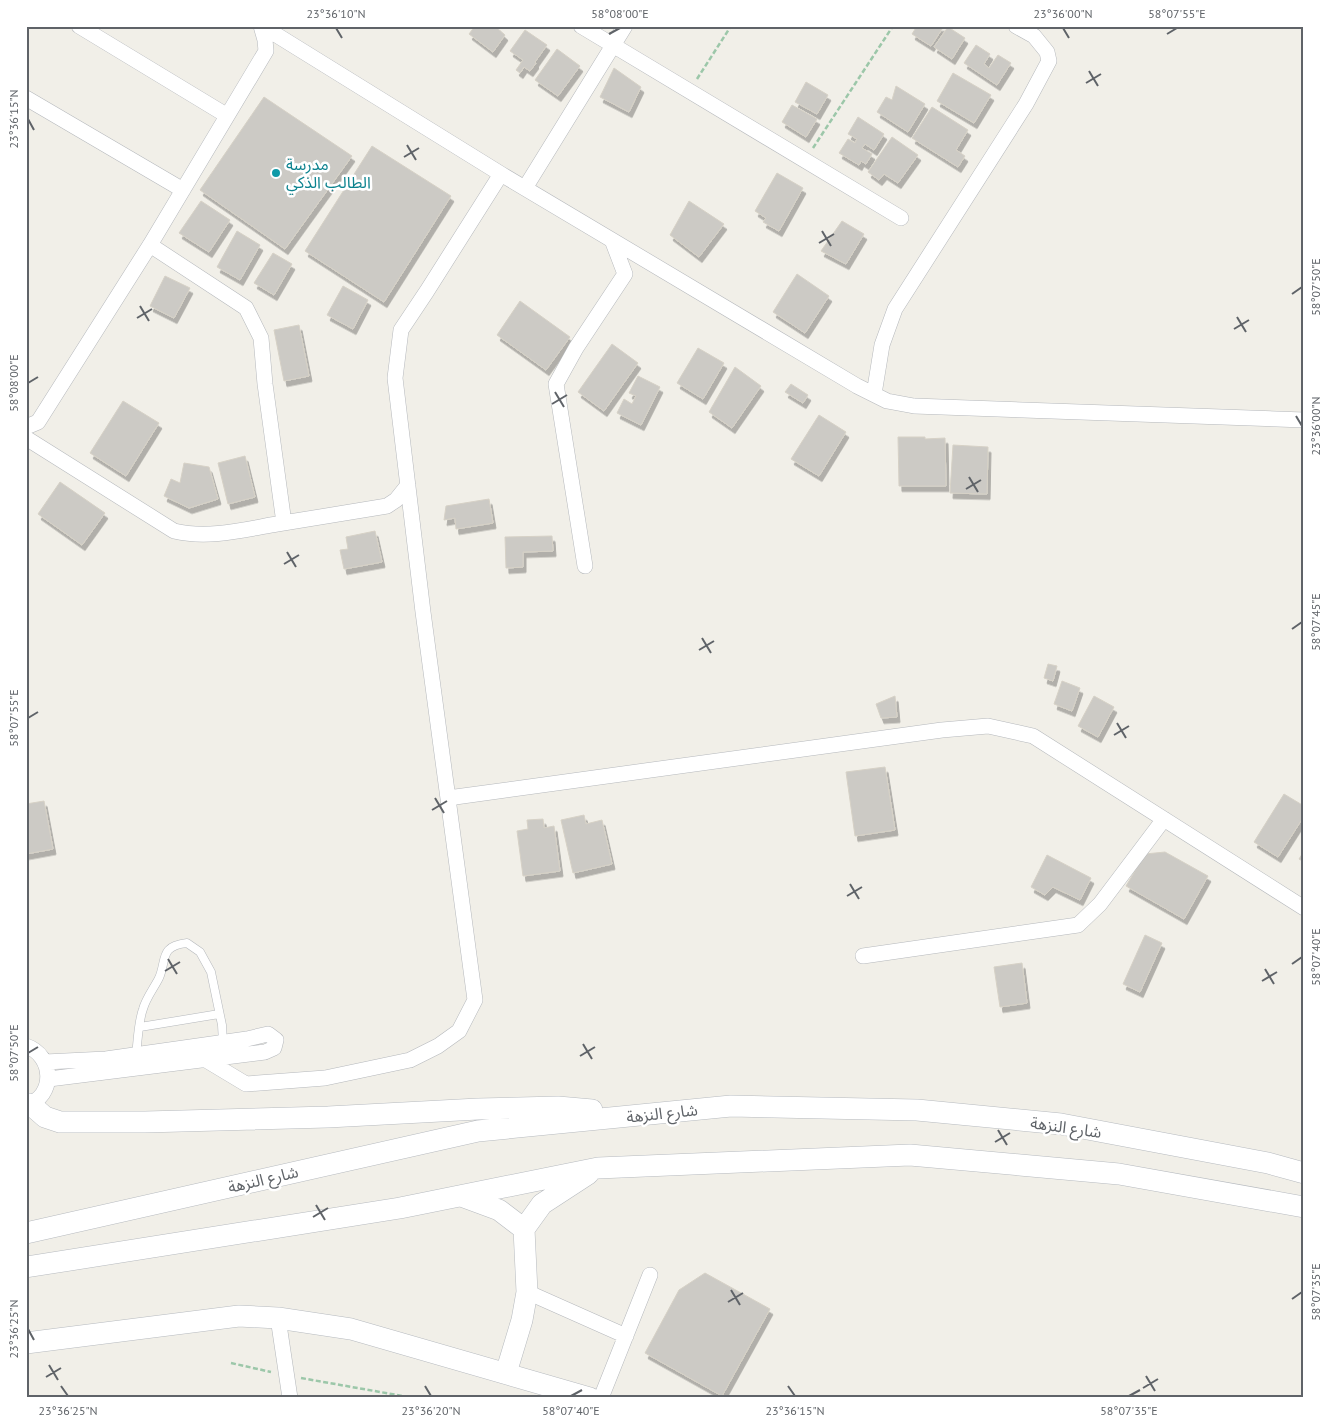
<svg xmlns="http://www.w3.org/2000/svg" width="1330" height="1424" font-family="'PT Sans','Noto Sans Arabic',sans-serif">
<defs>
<filter id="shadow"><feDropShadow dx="3" dy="5.5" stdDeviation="0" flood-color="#0004"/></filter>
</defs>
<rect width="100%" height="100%" fill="#f1efe8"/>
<path fill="#cccac5" stroke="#d6d1c6" filter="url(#shadow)" d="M475 26H498L497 28 505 35 493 52 469 34Z
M917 26H944L931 46 912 34Z
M948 27 965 38 952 59 934 47Z
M525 30 547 45 535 62 536 63 530 71 524 67 520 73 516 70 523 60 510 51Z
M976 45 990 54 984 64 989 68 998 55 1011 63 997 85 964 63Z
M557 49 580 66 558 96 535 80Z
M614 68 641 87 629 112 600 97Z
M953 73 991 95 974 123 937 101Z
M806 82 828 95 817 114 795 102Z
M896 86 925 104 908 132 877 112 886 97 892 100Z
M264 97 352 156 285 249 200 190Z
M792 105 817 119 806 137 782 122Z
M932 107 968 130 956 150 965 156 958 167 912 138Z
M858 117 884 134 874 150 865 144 862 148 872 154 866 164 861 161 859 165 839 153 848 139 855 143 857 139 848 134Z
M892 137 918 155 898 183 884 174 879 180 868 172Z
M372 146 451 196 384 302 305 251Z
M777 173 803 188 779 231 763 222 766 218 755 211Z
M201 201 230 220 209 252 179 233Z
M689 201 724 224 699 257 670 235Z
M842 221 864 234 846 264 821 251Z
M237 231 260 245 240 280 217 267Z
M273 253 292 264 274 295 254 283Z
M797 274 829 296 805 333 773 312Z
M165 276 190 288 174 318 150 306Z
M343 286 368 300 353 329 327 315Z
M520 301 570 337 546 370 497 335Z
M299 325 309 376 284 381 274 330Z
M612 344 638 363 604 411 578 392Z
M698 348 724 363 703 399 677 383Z
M735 367 761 386 732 428 709 412Z
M638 376 660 387 641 425 617 413 624 399 632 404 636 396 629 393Z
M791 384 808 395 803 403 785 392Z
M123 401 159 423 126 476 90 453Z
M819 415 846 432 819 476 791 459Z
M898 437H925V439L945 438 946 486H899Z
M953 445 988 447 987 494 950 493Z
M245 456 255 497 228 504 218 463Z
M184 463 209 467 218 499 189 508 164 496 171 479 180 483Z
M60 482 105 513 82 545 38 514Z
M489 499 493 523 456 529 455 518 444 520 446 506Z
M375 531 382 562 344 569 340 550 348 549 346 537Z
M552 536 553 551 523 552V567L506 568 505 537Z
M1048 664 1057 666 1053 681 1044 678Z
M1062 681 1080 688 1072 711 1054 704Z
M895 696 897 717 881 718 876 704Z
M1094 696 1114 707 1098 737 1078 726Z
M885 767 895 830 855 836 846 772Z
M1284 794 1304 806V816L1278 857 1254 842Z
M44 801 53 849 26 854V804Z
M584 815 586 824 602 820 612 864 573 873 561 820Z
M543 819 544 828 554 826 560 871 523 876 517 831 528 829 527 820Z
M1304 851V862L1299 859Z
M1165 852 1208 876 1184 919 1126 886 1145 854Z
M1047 855 1091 878 1080 900 1053 887 1045 895 1031 887Z
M1145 935 1162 943 1140 992 1123 984Z
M1022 963 1027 1003 1000 1007 994 967Z
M705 1273 770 1309 722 1396 645 1353 679 1290Z"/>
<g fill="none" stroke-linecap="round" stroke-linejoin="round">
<g stroke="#b5b8bc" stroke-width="9">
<path id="lane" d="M140 1027 219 1014
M136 1055C138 1040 138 1023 143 1009 146 998 154 988 159 978 167 960 159 946 187 943L200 952 211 972 222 1025 223 1043"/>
</g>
<g stroke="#b5b8bc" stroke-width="16">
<path id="street" d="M79 26 226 115
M262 26 501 174 857 386 887 401 914 406 1304 420
M581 26 901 218
M26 98 183 190
M525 188 625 26
M150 245 246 308 261 338 265 384 284 523
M874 394 882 345 895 309 1026 104 1049 61 1047 52 1034 36 1016 26
M26 427 38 422 150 245 266 51 265 40 261 26
M26 438 174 531C208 539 243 530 277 524 314 518 351 512 387 506L396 500 408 485
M585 566 556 384 576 348 625 274 612 240
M448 798 942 730 988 726 1033 736 1304 908
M863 956 1078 925 1100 904 1164 819
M26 1046C54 1055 56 1097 26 1105
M206 1060 246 1084 325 1078 410 1060 438 1046 459 1031 475 1000 423 612 395 378 401 330 427 291 501 174
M45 1062 106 1059 247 1039 268 1034 276 1040 274 1048 265 1052 49 1079
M527 1292 626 1336
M278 1318 290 1398
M601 1398 650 1275"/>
</g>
<g stroke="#b6babf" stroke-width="22">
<path id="secondary" d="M30 1104 45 1117 60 1122H145L328 1117 478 1109 558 1107 592 1110
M461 1196 499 1210 524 1229 542 1204 588 1174
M26 1233 478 1131 731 1106 917 1110 1061 1124 1268 1163 1304 1173
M26 1267 400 1208 598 1168 910 1155 1119 1174 1304 1207
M26 1343 239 1316 278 1318 351 1329 590 1398
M506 1373 522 1320 527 1292 524 1229"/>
</g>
<path stroke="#9cc7a9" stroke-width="2.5" stroke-dasharray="5 2.5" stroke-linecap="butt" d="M697 79 731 26
M813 148 893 26
M231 1363 271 1372
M301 1378 414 1398"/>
<use href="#lane" stroke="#fff" stroke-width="8"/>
<use href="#street" stroke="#fff" stroke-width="15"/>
<use href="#secondary" stroke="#fff" stroke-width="21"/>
</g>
<path fill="none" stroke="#5f6368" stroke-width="2" d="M336 28 342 38M1063 28 1069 38M609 34 620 28M1167 34 1177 28M1089 71 1098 86M1086 83 1101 74M28 119 34 130M407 145 416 160M404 157 419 148M822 231 831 246M819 243 834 234M1292 294 1302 287M140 306 149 321M1237 317 1246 332M137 318 152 309M1234 329 1249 320M28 383 38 377M555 392 564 407M552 404 567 395M1296 416 1302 426M969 477 978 492M966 489 981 480M287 552 296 567M284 564 299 555M1292 629 1302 622M702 638 711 653M699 650 714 641M28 718 38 712M1117 723 1126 738M1114 735 1129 726M435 798 444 813M432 810 447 801M850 884 859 899M847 896 862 887M168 959 177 974M1292 964 1302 957M1265 969 1274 984M165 971 180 962M1262 981 1277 972M583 1044 592 1059M28 1053 38 1047M580 1056 595 1047M998 1130 1007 1145M995 1142 1010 1133M316 1205 325 1220M313 1217 328 1208M731 1290 740 1305M1292 1299 1302 1292M728 1302 743 1293M28 1329 34 1340M49 1365 58 1380M1146 1376 1155 1391M46 1377 61 1368M61 1386 68 1396M425 1386 431 1396M788 1386 795 1396M1143 1388 1158 1379M571 1396 582 1390M1129 1396 1140 1390"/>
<circle fill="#0f9aa8" stroke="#fff" stroke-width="2" cx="276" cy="173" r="5"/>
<g text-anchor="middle" stroke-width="5" stroke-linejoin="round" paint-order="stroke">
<g font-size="16" fill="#0d838f" stroke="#fff" text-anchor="start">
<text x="286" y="170">مدرسة<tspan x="286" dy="18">الطالب الذكي</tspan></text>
</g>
<g font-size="16" fill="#5f6368" stroke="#fff">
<text transform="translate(662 1113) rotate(-6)" y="6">شارع النزهة</text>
<text transform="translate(1066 1127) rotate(8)" y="6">شارع النزهة</text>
<text transform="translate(263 1179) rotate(-13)" y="6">شارع النزهة</text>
</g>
</g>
<rect width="1330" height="1424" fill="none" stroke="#ffffff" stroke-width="55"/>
<rect x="28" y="28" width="1274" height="1368" fill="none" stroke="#5f6368" stroke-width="2"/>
<g font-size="12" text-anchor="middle" fill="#5f6368">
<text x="336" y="18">23°36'10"N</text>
<text x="620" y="18">58°08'00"E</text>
<text x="1063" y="18">23°36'00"N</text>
<text x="1177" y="18">58°07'55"E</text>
<text transform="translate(14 119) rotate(-90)" y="4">23°36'15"N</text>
<text transform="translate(1316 287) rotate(-90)" y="4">58°07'50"E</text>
<text transform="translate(14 383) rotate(-90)" y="4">58°08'00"E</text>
<text transform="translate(1316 426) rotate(-90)" y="4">23°36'00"N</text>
<text transform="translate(1316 622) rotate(-90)" y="4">58°07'45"E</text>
<text transform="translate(14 718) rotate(-90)" y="4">58°07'55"E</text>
<text transform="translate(1316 957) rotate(-90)" y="4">58°07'40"E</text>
<text transform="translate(14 1053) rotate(-90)" y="4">58°07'50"E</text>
<text transform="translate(1316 1292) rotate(-90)" y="4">58°07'35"E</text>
<text transform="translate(14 1329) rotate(-90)" y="4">23°36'25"N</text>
<text x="68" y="1415">23°36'25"N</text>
<text x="431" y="1415">23°36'20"N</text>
<text x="571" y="1415">58°07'40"E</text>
<text x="795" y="1415">23°36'15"N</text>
<text x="1129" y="1415">58°07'35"E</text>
</g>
</svg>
